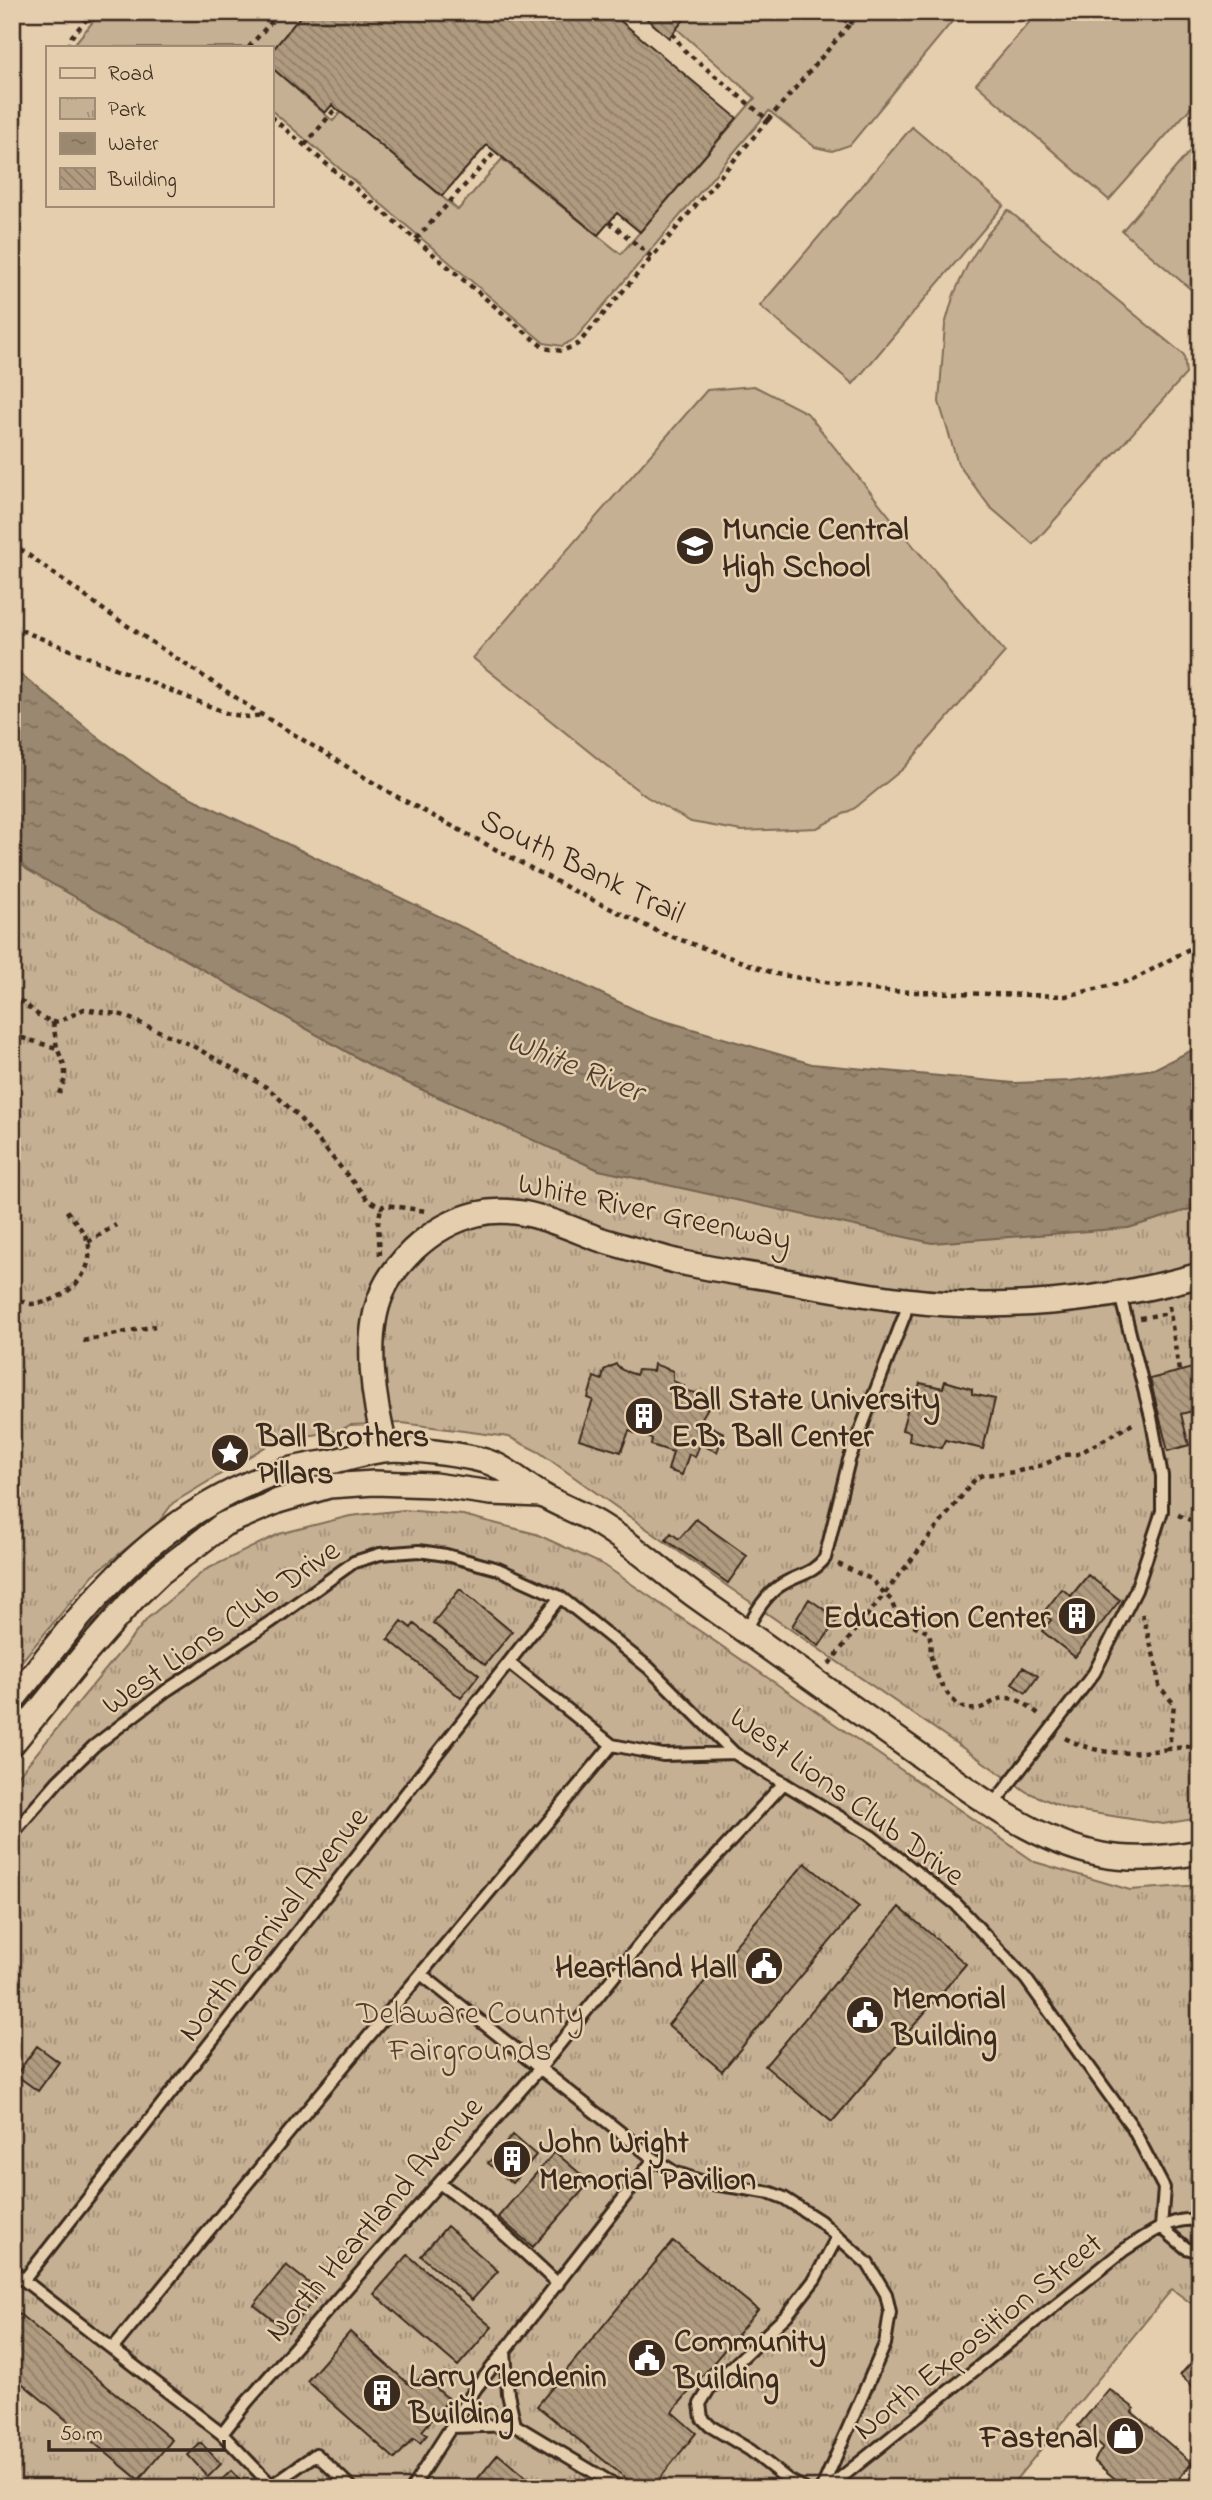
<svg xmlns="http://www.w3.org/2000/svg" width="1212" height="2500" font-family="'Indie Flower',sans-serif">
<defs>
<pattern id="park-tufts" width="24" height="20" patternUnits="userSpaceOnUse" patternTransform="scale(1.75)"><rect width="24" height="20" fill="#c5b093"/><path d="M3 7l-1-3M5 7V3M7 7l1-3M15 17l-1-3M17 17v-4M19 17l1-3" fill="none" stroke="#a18f77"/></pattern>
<pattern id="water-ripples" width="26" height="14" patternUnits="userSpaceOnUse" patternTransform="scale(1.75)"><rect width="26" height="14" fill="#9a886f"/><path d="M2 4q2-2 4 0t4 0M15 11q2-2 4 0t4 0" fill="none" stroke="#7f6f5b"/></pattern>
<pattern id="building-back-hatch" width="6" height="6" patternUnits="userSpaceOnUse" patternTransform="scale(1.75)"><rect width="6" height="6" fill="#b09b80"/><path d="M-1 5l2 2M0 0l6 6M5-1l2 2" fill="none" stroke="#907f68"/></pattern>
</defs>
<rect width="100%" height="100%" fill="#e4cead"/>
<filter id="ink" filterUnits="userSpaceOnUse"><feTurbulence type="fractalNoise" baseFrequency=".0143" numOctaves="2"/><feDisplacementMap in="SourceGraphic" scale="14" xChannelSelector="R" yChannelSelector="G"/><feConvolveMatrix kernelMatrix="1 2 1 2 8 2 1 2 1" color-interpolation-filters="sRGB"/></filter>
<g filter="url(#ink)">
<path fill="#c5b093" stroke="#806d58" stroke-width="2" d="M101 12H304L271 52V47H75L76 42Z
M690 12H960L850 145 832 151 815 147 769 111 575 339 562 346 544 343 271 110V67L333 121 341 112 458 210 502 159 621 254 755 98 676 28Z
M1038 12H1200V97L1109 200 976 84Z
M912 127 1004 205 853 384 760 306Z
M1200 139V297L1122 231Z
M1008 210 1184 355 1186 374 1033 544 990 507 958 464 939 402 945 325 954 294 968 264 985 237Z
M754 386 807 413 915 548 1005 652 904 768 855 808 817 828 742 831 691 822 647 797 623 779 473 658 707 390Z"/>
<path fill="url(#park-tufts)" stroke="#806d58" stroke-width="2" d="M12 856 28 870 379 1070 599 1170 1128 1228 1200 1206V1818L1163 1824 1068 1809 1027 1792 727 1586 539 1452 509 1437 402 1423 350 1425 341 1430 296 1438 283 1436 173 1503 158 1523 93 1575 12 1673Z
M404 1510 463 1515 536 1534 604 1565 1035 1862 1130 1890 1200 1885V2310L1172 2289 1009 2488H12V1783L148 1618 205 1570 279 1534 350 1516Z"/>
<path fill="url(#water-ripples)" stroke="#74624f" stroke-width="2" d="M12 667 94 734 160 783 648 1016 812 1064 1014 1083 1070 1081 1154 1069 1200 1046V1206L1128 1228 932 1243 599 1170 379 1070 28 870 12 856Z"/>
<path fill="url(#building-back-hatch)" stroke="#3b2a1e" stroke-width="2" d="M304 12H610L737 118 640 232 617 213 598 235 487 145 442 196 332 105 325 113 271 67V52Z
M639 12H690L669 38Z
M616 1364 622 1370 636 1375 638 1370 653 1371 654 1364 673 1371V1381L684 1386 682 1390 701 1394 708 1399 709 1406 700 1421 724 1433 717 1452 700 1444 695 1457 689 1454 682 1475 668 1470 673 1452 651 1445 652 1439 629 1431 621 1452 579 1439 593 1400 588 1398 594 1377 602 1380 604 1370Z
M1200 1366V1409L1181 1414 1189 1445 1168 1451 1150 1379Z
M945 1381 972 1389V1394L995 1399 983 1449 945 1440 941 1448 909 1441 910 1432 902 1430 912 1392 917 1393 920 1383 943 1388Z
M696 1519 747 1556 728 1583 666 1540 671 1533 679 1539Z
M1088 1575 1120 1600 1075 1657 1042 1631 1051 1620 1043 1613 1062 1589 1071 1596Z
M460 1589 512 1632 485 1665 433 1623Z
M809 1599 838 1619 819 1646 792 1626Z
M402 1621 411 1628 414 1624 479 1675 461 1698 388 1639Z
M1023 1667 1038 1676 1026 1693 1012 1684Z
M805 1863 859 1907 722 2071 668 2025Z
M899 1907 966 1964 832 2122 765 2066Z
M37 2046 59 2062 38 2091 16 2075Z
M513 2135 536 2155 512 2183 488 2163Z
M555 2152 590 2182 533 2247 498 2217Z
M447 2226 498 2271 472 2300 421 2256Z
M673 2241 758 2310 672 2412 696 2433 652 2488H638L537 2406Z
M408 2255 492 2327 458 2366 374 2294Z
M286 2265 320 2292 288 2332 254 2305Z
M12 2308 172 2440 139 2480 12 2375Z
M350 2332 412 2387 422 2376 449 2399 422 2431 427 2435 420 2443 414 2438 395 2459 307 2381Z
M1200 2353V2393L1180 2375Z
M1109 2389 1134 2408 1132 2412 1192 2463 1171 2488H1126L1094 2461 1103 2447 1078 2426Z
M201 2443 221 2464 208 2477 188 2455Z
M498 2454 538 2488H470Z
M231 2471 247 2488H213Z"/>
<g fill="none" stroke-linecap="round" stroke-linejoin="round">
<g stroke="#3b2a1e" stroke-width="16">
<path id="service" d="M745 1631C754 1616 763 1598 778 1587 796 1574 811 1576 825 1558L849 1460 905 1314 908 1300
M509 1663 612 1745 663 1755 734 1753
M992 1806 1094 1673 1136 1590 1162 1511V1476L1151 1417 1120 1294
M12 1834 58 1781 94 1746 167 1690 272 1621 354 1562 380 1554 419 1551 446 1555 498 1569 560 1597 649 1668 734 1753 871 1836 956 1904 1026 1979 1131 2125 1164 2188 1161 2227
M421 1974 654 2159 674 2172 707 2183 771 2193 784 2198 820 2221 868 2264 886 2294 890 2312 885 2344 822 2488
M439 2183C482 2212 520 2248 558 2284
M1161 2227 1186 2248 1200 2252
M12 2271 222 2434 274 2488
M24 2280 560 1597
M113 2348 308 2109 612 1745
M505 2351 508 2394 515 2425
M451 2427 515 2425 620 2488
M222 2434 246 2403 541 2067 669 1908 784 1783
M272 2485 316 2454 352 2488
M412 2488 476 2388 654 2159
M803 2488 787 2479 750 2450 710 2426 702 2418 700 2404 709 2389 787 2315 815 2279 837 2237
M828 2488 1124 2250C1145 2237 1174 2214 1200 2221"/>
</g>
<g stroke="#3b2a1e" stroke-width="28">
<path id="minor" d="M386 1449C374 1404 363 1337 382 1293 388 1277 401 1262 413 1250 431 1233 452 1220 477 1214 521 1204 559 1224 599 1239 624 1247 650 1254 675 1261 708 1269 742 1273 775 1279 818 1287 862 1295 905 1300 1000 1312 1108 1301 1200 1275
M12 1701C88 1605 148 1522 267 1476 288 1468 313 1465 335 1461 351 1457 367 1452 383 1450 405 1447 467 1455 488 1462 507 1468 524 1485 542 1495 562 1507 585 1514 604 1527 636 1547 664 1573 694 1595 768 1648 843 1701 918 1754 972 1793 1035 1842 1102 1855 1134 1861 1168 1858 1200 1852
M12 1744 83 1656 134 1598 160 1573 224 1524 278 1501 329 1486 374 1483 434 1485 491 1493 541 1495"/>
</g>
<path stroke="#3b2a1e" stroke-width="4.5" stroke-dasharray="5 5" stroke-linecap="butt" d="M850 24 860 12
M672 33 684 50 768 120 850 24 835 12
M68 47 72 36 93 12
M249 47 280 12
M271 117 544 348 562 351 578 344 652 257
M305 145 336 108
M609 222 652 257 768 120
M416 239 494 153
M12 543 108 613 262 715 392 794 572 890 659 932 776 974 880 991 1066 996 1133 980 1200 943
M12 625 23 631 229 714 248 717 262 715
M12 994 41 1017 53 1022 61 1021 84 1009 122 1015 191 1045 268 1088 296 1114 368 1200 381 1207 386 1205 426 1211
M53 1022 57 1048 65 1067V1079L58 1096
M12 1035 57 1048
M88 1242 116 1225
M380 1255 378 1224 381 1207
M12 1295C18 1299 26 1304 32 1304 62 1303 97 1275 88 1242 85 1232 73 1219 66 1210
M1169 1306 1179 1371
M1140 1318 1170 1313
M83 1341 155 1326
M1178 1515 1200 1524
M838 1564 871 1579 891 1600 894 1608 904 1620 929 1633C932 1644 929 1654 933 1665 939 1682 954 1713 976 1709 987 1708 996 1697 1007 1698 1020 1698 1031 1708 1041 1716
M1142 1614 1156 1664 1159 1686 1174 1704 1169 1749 1200 1745
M829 1664 976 1478 983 1475 1015 1472 1043 1465 1064 1455 1078 1454 1136 1422
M1065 1738C1102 1757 1130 1754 1169 1749"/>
<use href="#service" stroke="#e4cead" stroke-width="10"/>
<use href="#minor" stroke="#e4cead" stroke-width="23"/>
</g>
</g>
<defs>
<g id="school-disc" transform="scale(2.0125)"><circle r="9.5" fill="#3b2a1e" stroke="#e4cead"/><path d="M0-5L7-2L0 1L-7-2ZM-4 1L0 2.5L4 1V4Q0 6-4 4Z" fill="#fff"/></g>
<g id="building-disc" transform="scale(2.0125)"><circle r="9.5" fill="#3b2a1e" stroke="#e4cead"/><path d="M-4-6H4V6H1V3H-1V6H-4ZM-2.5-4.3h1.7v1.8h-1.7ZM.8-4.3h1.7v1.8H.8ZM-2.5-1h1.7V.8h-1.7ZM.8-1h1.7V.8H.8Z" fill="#fff"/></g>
<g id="sight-disc" transform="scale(2.0125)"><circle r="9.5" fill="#3b2a1e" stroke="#e4cead"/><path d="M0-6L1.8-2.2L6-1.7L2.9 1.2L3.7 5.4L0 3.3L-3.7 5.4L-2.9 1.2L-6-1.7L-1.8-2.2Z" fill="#fff"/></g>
<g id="civic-disc" transform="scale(2.0125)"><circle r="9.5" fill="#3b2a1e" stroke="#e4cead"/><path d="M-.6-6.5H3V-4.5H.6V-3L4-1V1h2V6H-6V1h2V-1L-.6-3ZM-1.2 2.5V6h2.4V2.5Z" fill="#fff"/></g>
<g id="shop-disc" transform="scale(2.0125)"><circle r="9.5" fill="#3b2a1e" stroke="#e4cead"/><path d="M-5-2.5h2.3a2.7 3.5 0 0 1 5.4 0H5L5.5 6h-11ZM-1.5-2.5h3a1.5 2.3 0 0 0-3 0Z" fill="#fff"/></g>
</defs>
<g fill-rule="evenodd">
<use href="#school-disc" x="695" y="546"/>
<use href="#building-disc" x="644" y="1416"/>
<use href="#sight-disc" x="230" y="1453"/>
<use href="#building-disc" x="1077" y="1616"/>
<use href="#civic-disc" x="764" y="1966"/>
<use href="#civic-disc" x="865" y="2015"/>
<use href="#building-disc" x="512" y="2159"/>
<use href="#civic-disc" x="647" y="2358"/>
<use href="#building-disc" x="382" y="2393"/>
<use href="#shop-disc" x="1125" y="2436"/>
</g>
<g text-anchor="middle" stroke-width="5" stroke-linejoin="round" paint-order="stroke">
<g font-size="32" font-weight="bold" fill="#3b2a1e" stroke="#e4cead" text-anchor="start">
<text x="722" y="539">Muncie Central<tspan x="722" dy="37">High School</tspan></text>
<text x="671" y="1409">Ball State University<tspan x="671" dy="37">E.B. Ball Center</tspan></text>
<text x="257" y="1446">Ball Brothers<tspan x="257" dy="37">Pillars</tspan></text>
<text x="1050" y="1627" text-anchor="end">Education Center</text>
<text x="737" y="1977" text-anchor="end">Heartland Hall</text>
<text x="892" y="2008">Memorial<tspan x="892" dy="37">Building</tspan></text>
<text x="539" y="2152">John Wright<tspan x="539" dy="37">Memorial Pavilion</tspan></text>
<text x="674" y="2351">Community<tspan x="674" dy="37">Building</tspan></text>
<text x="409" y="2386">Larry Clendenin<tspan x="409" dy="37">Building</tspan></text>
<text x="1098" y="2447" text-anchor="end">Fastenal</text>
</g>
<g font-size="32" fill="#3b2a1e" stroke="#e4cead">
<text transform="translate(583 865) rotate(26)" y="11">South Bank Trail</text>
<text transform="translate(655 1210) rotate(12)" y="11">White River Greenway</text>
<text transform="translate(220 1626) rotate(-35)" y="11">West Lions Club Drive</text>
<text transform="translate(848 1795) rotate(36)" y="11">West Lions Club Drive</text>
<text transform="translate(272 1923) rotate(-52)" y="11">North Carnival Avenue</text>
<text transform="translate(373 2218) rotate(-49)" y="11">North Heartland Avenue</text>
<text transform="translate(977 2335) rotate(-39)" y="11">North Exposition Street</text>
</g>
<g font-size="32" fill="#503e30" stroke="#e4cead">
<text x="470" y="2023">Delaware County<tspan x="470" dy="37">Fairgrounds</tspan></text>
</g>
<g font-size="33" font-style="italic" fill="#4e3d2e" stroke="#e4cead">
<text transform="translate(576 1064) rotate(22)" y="12">White River</text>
</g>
</g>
<rect width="1212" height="2500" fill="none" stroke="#e4cead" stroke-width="42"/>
<rect x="21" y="21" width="1170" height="2458" fill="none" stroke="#3b2a1e" stroke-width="2.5" filter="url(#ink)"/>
<rect x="46" y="46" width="228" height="161" fill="#e4cead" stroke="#a08c74" stroke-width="2"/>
<rect x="60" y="68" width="35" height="10" fill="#e4cead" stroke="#a08c74" stroke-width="2"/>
<text x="108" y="80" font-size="21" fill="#3b2a1e">Road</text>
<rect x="60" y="98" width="35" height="21" fill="url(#park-tufts)" stroke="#a08c74" stroke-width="2"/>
<text x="108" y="116" font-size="21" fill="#3b2a1e">Park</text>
<rect x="60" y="133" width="35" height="21" fill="url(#water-ripples)" stroke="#a08c74" stroke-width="2"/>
<text x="108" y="150" font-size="21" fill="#3b2a1e">Water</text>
<rect x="60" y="168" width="35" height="21" fill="url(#building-back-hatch)" stroke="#a08c74" stroke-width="2"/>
<text x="108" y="186" font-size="21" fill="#3b2a1e">Building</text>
<path d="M49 2440v10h175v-10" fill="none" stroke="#3b2a1e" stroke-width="3.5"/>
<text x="60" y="2440" font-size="21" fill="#3b2a1e" stroke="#e4cead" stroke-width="5" paint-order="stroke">50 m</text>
</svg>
